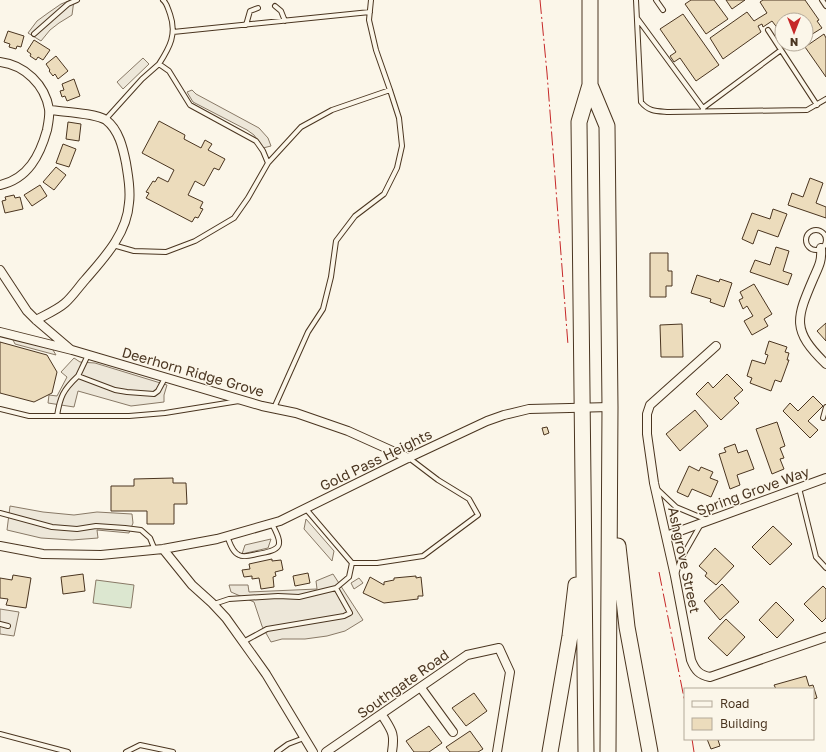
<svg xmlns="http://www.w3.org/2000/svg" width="826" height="752" font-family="'Golos Text',sans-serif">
<rect width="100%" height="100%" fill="#fbf6e9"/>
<path fill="#dce7d0" stroke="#887966" d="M96 580 134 585 131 608 93 603Z"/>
<path fill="#ede7d9" stroke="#887966" d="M71 0H74L72 15 59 23 50 30 41 41 28 33 37 21 48 13 61 4Z
M143 58 149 64 123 89 117 82Z
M192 90 196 94 259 128 268 138 271 146 263 148 254 135 247 130 193 102 187 92Z
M10 334 50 345 56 355 15 344Z
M74 358 80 362 95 363 167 385 164 395V402L131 406 78 391 74 407 48 403 49 395 57 396 67 377 61 372Z
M10 506 43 512 74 515 97 512 132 514 133 523 129 533 97 530 98 538 72 540 41 538 7 530Z
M306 519 334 551 332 561 304 529Z
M271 539 268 548 242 554 245 545Z
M333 574 363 620 345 631 327 636 305 639H282L271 642 262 626 254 602 231 592 229 585H248L249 592 317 589 316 581Z
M359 578 363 583 354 589 351 583Z
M0 609 19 612 14 636 0 634Z"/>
<path fill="#ecdcbc" stroke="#4a3520" d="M691 0H714L728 19 706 34 685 4Z
M726 0H745L732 9Z
M763 0H805L819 20 817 21 822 28 806 38V20H782V34L772 21 763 27 762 24 758 26 761 32 723 59 710 38 747 12 754 21 767 13 760 2Z
M683 14 719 65 696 81 680 58 674 62 670 56 676 52 660 29Z
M8 31 24 36 21 47 17 46 16 49 9 47 10 44 4 42Z
M824 34 826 38V77L805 47Z
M34 40 50 50 43 60 38 57 36 60 30 56 31 54 27 51Z
M789 44H798L792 48Z
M56 56 68 71 58 79 55 74 53 76 49 71 50 70 46 64Z
M74 79 80 96 67 101 65 96 62 97 60 91 64 90 62 84Z
M159 121 185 135 184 139 201 148 205 140 212 144 208 150 225 159 219 170 214 168 204 186 195 181 188 195 203 202 200 208 203 209 198 218 195 217 192 222 146 198 149 193 146 192 153 181 155 182 158 177 168 182 174 170 142 153Z
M68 122 81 124 79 141 66 139Z
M63 144 76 149 69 167 56 163Z
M56 167 66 175 54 190 43 182Z
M810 178 823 183 816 203 826 207V218L788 205 792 193 803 197Z
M40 185 47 196 32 206 24 195Z
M14 195 15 198 20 197 23 209 5 213 2 201 6 200 5 197Z
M773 209 787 214 778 237 758 230 753 244 742 239 752 213 770 219Z
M776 247 789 251 783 271 792 274 788 285 750 272 755 260 770 265Z
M650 253H668V271H672V286H666V297H650Z
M697 275 719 282 720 279 732 283 724 307 710 302 711 299 691 293Z
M754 284 772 314 764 319 768 326 752 335 744 321 753 316 747 306 743 309 739 300 743 298 740 292Z
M826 323V341L817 331Z
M682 324 683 357H661L660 325Z
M769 341 787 347 785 352 789 353 787 360H789L781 382 775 380 771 391 750 383 752 378 747 376 752 360 765 364 768 355 765 354Z
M0 342 47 355 57 372 52 393 34 402 0 393Z
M727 374 743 390 734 398 739 403 721 420 696 394 708 382 713 388Z
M813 396 823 406 808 421 818 430 810 438 783 411 790 403 798 411Z
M695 410 708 426 680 451 666 434Z
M777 422 785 446 780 448 784 458 780 459 784 469 772 474 756 429Z
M547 427 549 433 544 435 542 428Z
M735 444 738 453 747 450 754 469 737 475 740 485 730 489 719 454 726 452 724 448Z
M689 466 699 471 701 467 713 472 710 478 718 481 711 497 692 489 688 497 677 492Z
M173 478V483H186L187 504H174V524H147V511H111V486H134V479Z
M773 526 792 544 770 565 752 547Z
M715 548 734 566 716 585 705 576 707 573 699 566Z
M272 559V561L281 560 283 570 275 572 276 576 273 577 274 587 261 589 259 578 252 579V576L244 577 242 570 250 569 249 564Z
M308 573 310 583 295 586 293 576Z
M83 574 85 591 63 594 61 577Z
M13 575 31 578 26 608 6 605 8 599 0 598V578L12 580Z
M416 576V578L421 577 423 596H418V599L384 603 363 593 370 577 384 585V582L394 580V578Z
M722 584 739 602 720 620 704 601Z
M823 586 826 589V618L822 622 804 604Z
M776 602 794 620 777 638 759 620Z
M726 619 745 637 727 656 708 638Z
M806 676 809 686 813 685 817 698 813 699V689H776L774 685Z
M474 693 487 711 466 726 452 708Z
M429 726 442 743 429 752H414L406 741Z
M470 731 483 749 478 752H450L446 747Z
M707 739H722L718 740 720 746 711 749Z"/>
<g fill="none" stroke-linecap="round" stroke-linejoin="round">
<g stroke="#4a3520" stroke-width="6">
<path id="lane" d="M636 0 641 102C649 112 657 111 669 112L807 110 826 99
M656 0 663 10
M822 0 826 6
M275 6 281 11 285 21
M637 18 703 108
M246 25 250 11 258 8
M768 30 817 105
M173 32 370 12
M34 34 68 4 77 0
M159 64C170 47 177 34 170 14 168 9 167 3 163 0
M703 110V108L781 50
M105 120 142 79 159 64 169 71 190 105 256 141 263 151 268 163 248 198 234 218 195 241 166 252 134 251 113 245
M268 163 301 127 332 110 390 90
M806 240a10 10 0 1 1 20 0a10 10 0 1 1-20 0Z
M88 355 78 376 115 390 127 392 154 394 158 391 165 378
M274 408 308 332 323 309 331 277 336 241 355 216 384 194 397 168 402 146 399 118 390 90 376 50 369 20 371 0
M0 409 29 416H129L165 413 239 401
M57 416C60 397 63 390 78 376
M823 418 826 407
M799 488 816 557 826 568
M657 489 676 507 707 520
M306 509 352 563 349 577 336 588
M0 513 52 527 77 529 96 526 125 528 141 530 150 538 155 550
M227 536C230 543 232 552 239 555 244 558 252 555 257 554 282 550 284 546 272 524
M352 563H377L423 556 478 515 469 499 438 480 409 458
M676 574 681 559 701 524
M214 604 229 599 278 596 299 597 336 588 350 613 344 616 267 629 243 642
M0 624 8 626
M0 734 68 752
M126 752 140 745 173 752
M277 752 288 744 304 738"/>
</g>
<g stroke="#4a3520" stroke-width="10">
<path id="street" d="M0 62C25 65 45 85 49 109 50 116 48 124 47 130 40 155 28 179 0 185
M821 248C822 261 819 266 814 277 796 319 791 330 826 364
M0 270 27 311 36 320 70 349
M36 320C45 315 57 310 65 303 72 297 78 288 85 280 104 258 127 234 129 203 131 189 128 176 126 163 123 148 119 130 106 120 95 113 64 112 50 110
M0 332 72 350 262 406 296 413 348 431 408 458
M716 346 650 405 647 414V434L654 483 675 576 691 660C695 670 699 675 710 677L826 637
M666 536 826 478
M0 546 43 554 101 555 163 549 217 539 280 521 408 458 487 421 504 415 529 409 610 407
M163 549 192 585 212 603 226 618 266 674 313 752
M421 688 453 732
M382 715C392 731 395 733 392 752
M326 752 467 655 499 648 510 672 497 752"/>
</g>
<g stroke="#4a3520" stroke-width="17">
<path id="highway" d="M590 85 607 126 610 407 608 752
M618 546 627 627 650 752
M550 752 570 636 576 585
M586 752 579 122 590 85V0"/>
</g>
<use href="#lane" stroke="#fbf6e9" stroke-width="4"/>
<use href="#street" stroke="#fbf6e9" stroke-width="8"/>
<use href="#highway" stroke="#fbf6e9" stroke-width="15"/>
<path stroke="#c62828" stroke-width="1" stroke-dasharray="14 3 2 3" stroke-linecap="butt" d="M540 0 547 73 568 345
M659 572 685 703
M692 739 694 752"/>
</g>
<g text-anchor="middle" stroke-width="3" stroke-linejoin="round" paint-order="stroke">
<g font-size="14" fill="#4a3520" stroke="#fbf6e9">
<text transform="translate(193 372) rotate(16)" y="5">Deerhorn Ridge Grove</text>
<text transform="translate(376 460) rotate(-26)" y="5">Gold Pass Heights</text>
<text transform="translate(753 491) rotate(-20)" y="5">Spring Grove Way</text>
<text transform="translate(684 560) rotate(78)" y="5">Ashgrove Street</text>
<text transform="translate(403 684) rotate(-35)" y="5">Southgate Road</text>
</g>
</g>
<rect x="684" y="688" width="130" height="52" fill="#fbf6e9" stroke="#b4a999"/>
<rect x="692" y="701" width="20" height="6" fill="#fbf6e9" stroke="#b4a999"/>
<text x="720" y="708" font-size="12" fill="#4a3520">Road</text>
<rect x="692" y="718" width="20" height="12" fill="#ecdcbc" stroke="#b4a999"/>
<text x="720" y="728" font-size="12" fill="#4a3520">Building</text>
<g transform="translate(794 32) rotate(180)"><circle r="19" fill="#fbf6e9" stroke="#b4a999"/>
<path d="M0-3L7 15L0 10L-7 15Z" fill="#c62828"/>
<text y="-6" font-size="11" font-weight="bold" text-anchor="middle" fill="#4a3520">N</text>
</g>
</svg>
